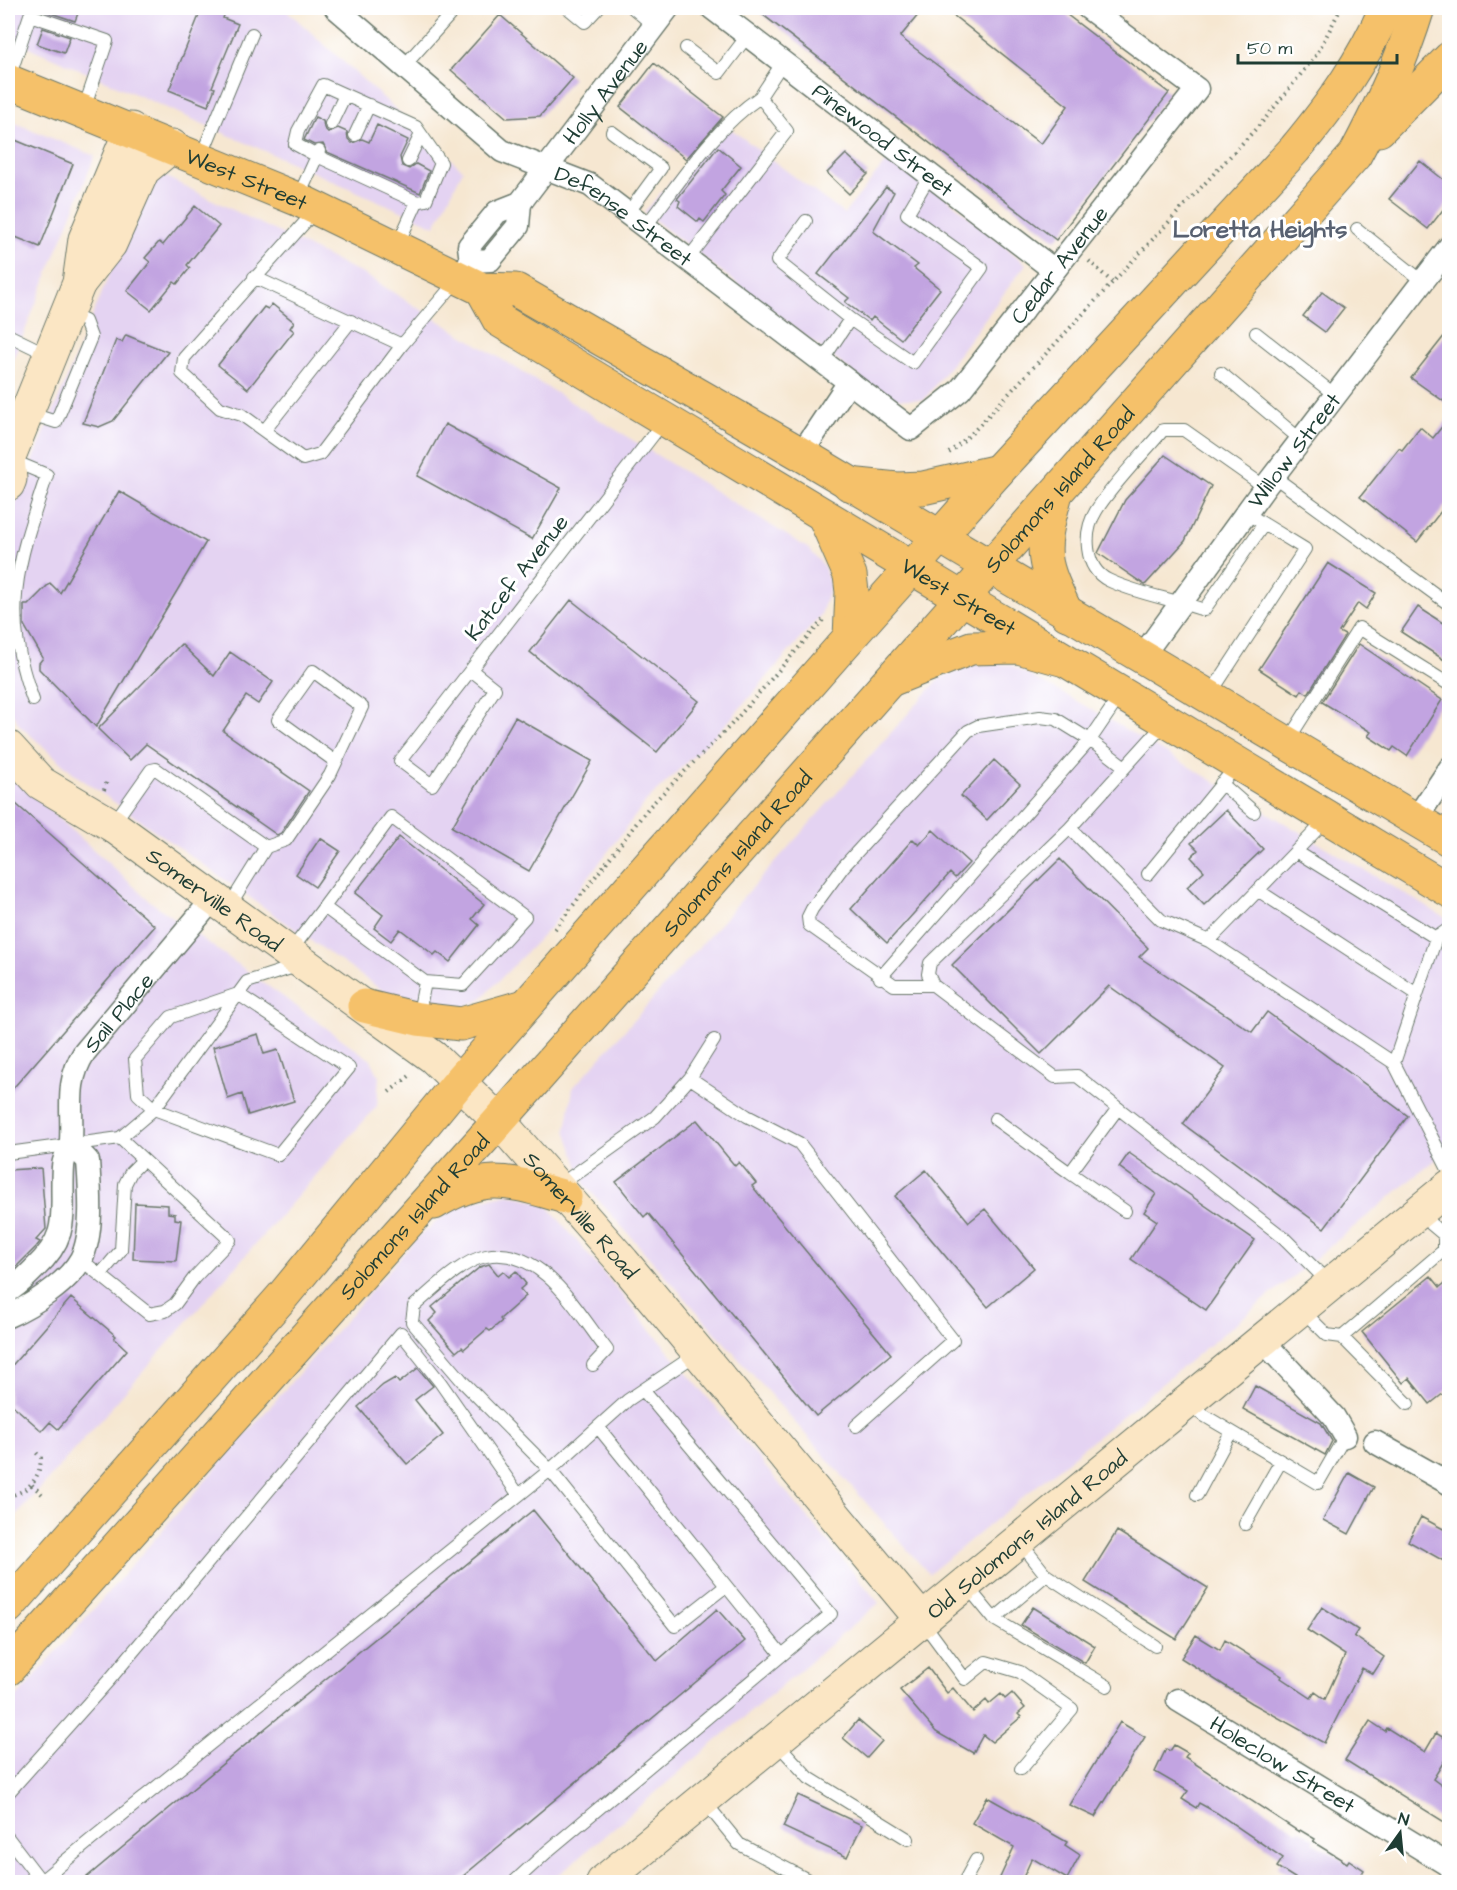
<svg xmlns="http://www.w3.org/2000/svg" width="1457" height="1890" font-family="'Architects Daughter',sans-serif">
<rect width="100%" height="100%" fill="#fff"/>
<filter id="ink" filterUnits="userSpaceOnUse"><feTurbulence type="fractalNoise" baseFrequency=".0167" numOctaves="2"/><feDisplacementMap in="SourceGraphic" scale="12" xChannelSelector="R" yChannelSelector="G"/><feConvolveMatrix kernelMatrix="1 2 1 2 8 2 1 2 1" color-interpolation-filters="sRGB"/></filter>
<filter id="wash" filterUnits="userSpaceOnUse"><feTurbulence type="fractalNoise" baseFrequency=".008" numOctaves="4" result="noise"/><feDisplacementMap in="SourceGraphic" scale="24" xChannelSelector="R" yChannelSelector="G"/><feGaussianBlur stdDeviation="1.35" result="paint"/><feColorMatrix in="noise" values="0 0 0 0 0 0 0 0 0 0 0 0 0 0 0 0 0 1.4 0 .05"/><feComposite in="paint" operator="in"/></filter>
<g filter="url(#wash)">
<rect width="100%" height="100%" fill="#f6e7d1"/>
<path fill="#e4d3f2" d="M8 8H284L463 170 435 226 8 38Z
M8 120 95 156 8 373Z
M723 123 844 214 893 153 1026 264 924 400 886 398 644 212Z
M152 170 365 275 809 549 824 566 830 586 821 615 729 721 645 803 548 930 480 1000 461 1008 404 1001 383 991 77 776 20 726 8 706V522Z
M975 664 1010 665 1093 710 1449 920V1149L929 1574 585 1185 566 1130 573 1088 939 679Z
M8 772 151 902 371 1060 379 1076 377 1106 8 1525Z
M509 1194 546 1204 879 1603 550 1882H8V1707L418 1237 457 1205Z"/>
<g id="blocks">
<path fill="#c2a4e1" d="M50 8H80L75 21 48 12Z
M202 8 225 13 223 18 238 24 212 87 215 88 208 106 169 90Z
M754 8H924L900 37 1041 144 1068 106 944 8H1058L1169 93 1056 240Z
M500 15 573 78 540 116 507 118 451 70Z
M43 28 70 37 64 53 37 44Z
M654 63 723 117 686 159 620 107Z
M315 117 323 121 324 128 328 132 338 128 347 132 348 139 352 143 362 139 369 142 377 125 408 140 400 157 402 166 409 169 416 164 429 171 420 193 327 152 323 144 314 145 304 140Z
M8 137 73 164 40 247 8 234Z
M718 147 741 166 721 191 725 195 704 222 700 219 698 222 678 206 680 201 677 199Z
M846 154 868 174 849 194 827 173Z
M1420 161 1449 184V202L1428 229 1389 199Z
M886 187 894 192 873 231 918 265 914 268 940 289 901 339 873 317 870 321 845 302 849 298 818 274Z
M195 206 219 226 187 265 190 268 177 284 174 282 151 310 127 291 150 262 145 258 159 242 163 245Z
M1322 292 1344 308 1325 332 1303 316Z
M272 304 294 322 290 328 294 331 248 389 218 365 264 307 268 309Z
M1449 330V405L1411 378Z
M126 335 168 352 113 421 99 427 83 423 116 340 122 342Z
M1449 418V501L1417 542 1360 497 1399 448 1402 450 1420 427 1433 438Z
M445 424 561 488 532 539 417 476Z
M1165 455 1211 486 1185 541 1145 585 1098 553 1125 500Z
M119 491 206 542 96 727 39 669V663L43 658 24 625V605H28L50 583 60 593Z
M1328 563 1376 593 1366 609 1358 603 1339 632 1345 635 1308 694 1302 690 1299 695 1259 669Z
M571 600 699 701 657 752 530 652Z
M1418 607 1449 627V663L1401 632Z
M181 644 214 676 230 652 273 682 258 704 246 696 223 731 309 791 281 833 277 835 146 744 130 760 98 729Z
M1359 644 1442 700 1407 756 1394 747 1391 751 1368 736 1371 732 1322 702Z
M515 717 592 761 529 871 452 827Z
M994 760 1020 784 987 820 961 796Z
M8 797 155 926 8 1094Z
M1226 810 1263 849 1204 905 1187 887 1204 871 1191 857 1198 850 1191 843Z
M933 830 969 863 955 878 950 873 887 943 851 909 913 839 919 845Z
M399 837 484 904 472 919 479 925 450 962 437 952 434 955 400 929 391 941 374 928 383 915 355 893Z
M320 838 340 851 315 887 296 874Z
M1060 859 1148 948 1139 957 1252 1032 1267 1012 1408 1116 1324 1228 1183 1124 1225 1068 1109 986 1041 1054 952 965Z
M258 1034 264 1054 278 1050 294 1101 248 1115 242 1094 228 1099 213 1047Z
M697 1120 735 1166 739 1162 756 1183 752 1186 891 1354 816 1416 648 1213 644 1217 616 1182Z
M1129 1153 1255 1240 1206 1310 1131 1259 1157 1221 1144 1212 1156 1194 1119 1167Z
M41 1168 46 1229 36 1240 40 1242 36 1247 8 1275V1170Z
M926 1170 969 1222 985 1209 1034 1268 988 1307 895 1196Z
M135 1203 168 1205V1213L175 1214V1219L181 1220 176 1261 133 1259Z
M489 1264 498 1275 503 1271 509 1277 516 1271 526 1284 520 1289 526 1296 500 1319 502 1321 490 1331 487 1329 464 1349 462 1347 456 1352 429 1321 437 1313 432 1307 480 1267Z
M1431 1276 1440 1287 1449 1280V1389L1430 1404 1409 1378 1403 1383 1362 1332Z
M71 1298 116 1336 114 1338 127 1350 58 1429 50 1422 42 1431 9 1402 8 1370Z
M418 1368 433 1386 415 1400 443 1435 407 1464 358 1407 383 1385 395 1378 399 1383Z
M1255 1386 1321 1423 1332 1441 1325 1455 1243 1409Z
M1349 1473 1374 1487 1349 1534 1323 1520Z
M533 1510 657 1661 717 1609 745 1641 456 1882H81L268 1726Z
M1421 1517 1449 1532V1564L1408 1541Z
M1117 1531 1208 1588 1176 1639 1085 1582Z
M1033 1607 1095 1646 1085 1663 1021 1625Z
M1322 1607 1358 1630 1354 1636 1384 1657 1373 1674 1362 1668 1324 1743 1252 1703 1181 1658 1196 1635 1220 1650 1225 1640 1282 1676 1281 1678 1311 1698 1315 1692 1325 1699 1345 1655 1307 1630Z
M928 1668 947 1693 953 1688 973 1712 986 1700 989 1704 1001 1694 1005 1699 1012 1693 1025 1708 1018 1714 1021 1717 992 1742 983 1735 973 1753 936 1732 900 1690Z
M858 1720 882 1741 867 1758 843 1738Z
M1370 1721 1385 1731 1387 1728 1425 1752 1436 1733 1449 1741V1753L1433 1779 1449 1791V1825L1345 1760Z
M1120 1722 1145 1737 1095 1817 1069 1805Z
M1174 1745 1188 1753 1185 1757 1299 1832 1300 1830 1315 1839 1313 1842 1347 1863 1349 1860 1364 1870 1357 1882H1301L1277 1867 1283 1858 1217 1813 1199 1803 1196 1808 1182 1799 1188 1791 1155 1772 1166 1749 1170 1751Z
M798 1795 862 1825 847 1857 783 1827Z
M987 1797 1067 1842 1065 1845 1080 1855 1067 1879 1032 1858 1021 1882H998L1014 1847 972 1823Z"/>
</g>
</g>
<g filter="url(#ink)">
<use href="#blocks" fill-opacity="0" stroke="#6a786b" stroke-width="1.5"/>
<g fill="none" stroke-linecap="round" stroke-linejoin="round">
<g stroke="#6a786b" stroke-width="14">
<path id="lane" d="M568 8 585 22 598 8
M633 8 654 26
M686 48 719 73 748 35
M404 66 456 8
M8 81 30 15 107 41 84 109
M760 97 783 62
M331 124 345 95
M612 132 661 168 628 213
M355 135 369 105
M319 151 317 156 295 144 298 131 323 85 416 127 441 163 426 200 417 202
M201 157 252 34
M408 161 421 134
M298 198 317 156 417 202 397 246
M315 211 184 358 182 373 220 408 242 415 303 459 320 454 402 345 459 278
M806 221 777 261 850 319
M645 227C680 182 713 129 760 97L787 131 688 259
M1357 229 1422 281
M254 277 402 345
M1256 333 1335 395
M8 335 49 355
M822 361 850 319 913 363 982 268 907 214 930 175
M1221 373 1301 440
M28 413 56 422 91 337 85 321 69 314
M265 430 351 321
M11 460 47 475C18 562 0 611 33 700
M1273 476 1450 605
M1264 524 1204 610C1173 599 1137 594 1108 580 1084 568 1083 532 1096 511 1111 486 1144 453 1163 430H1184L1265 487
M471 670 495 689 432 785 400 761 664 421
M1209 696 1305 549 1246 513
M1166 722 1070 828 1161 920 1209 941 1394 1063 1450 1173
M1287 742 1359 628 1450 685
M1221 783 1254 812
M113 824 151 770 156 769 266 847
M1070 828 930 963 928 974 933 985 1055 1077 1077 1076 1284 1238 1329 1283
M1297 852 1436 938 1450 928
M1148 874 1237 765
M1259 891 1417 994
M324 907 391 817 525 917 463 985 425 982
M228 908 266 847 286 840 330 775 362 707 313 671 278 720 336 762
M1209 941 1327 819
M290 952 324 907 425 982 418 1018
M880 978 1090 740 1120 696
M933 985H894L809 925 808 917 812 909 843 867 968 731 978 726 1040 717 1056 719 1090 740 1125 767
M238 994 349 1068 278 1155 154 1109 138 1094 135 1059 171 1017Z
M1394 1063 1436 938
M690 1078 747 1116 799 1143 953 1340 856 1426
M995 1119 1070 1173 1118 1108
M8 1153 120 1138 154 1109 247 982 300 965
M1070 1173 1125 1211
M557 1187 655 1117 690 1078 714 1040
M80 1259 149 1314 165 1311 175 1304 194 1278 230 1240 120 1138
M100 1275 121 1250 125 1184 131 1172 143 1160
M1301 1309 1327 1335 1342 1337 1444 1250V1235L1419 1214
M1342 1337 1408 1404
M593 1365 607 1350C578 1313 542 1245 486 1256 461 1261 433 1290 414 1306L412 1322 464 1383 550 1470 675 1626 726 1586
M1188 1406 1318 1483 1345 1436
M598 1427 781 1654
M1197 1495 1231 1432
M1245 1524 1281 1461
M1046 1575 1155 1646
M966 1585 994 1619 1046 1575 1019 1541
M994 1619 1107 1686
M922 1621 965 1679 986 1662 1020 1672 1072 1709 1021 1769
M776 1742 809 1778 908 1839
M8 1793 110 1679 401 1333 440 1382 518 1494
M704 1801 739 1844 812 1882
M8 1838 41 1881
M42 1882 41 1881 92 1839 550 1470 628 1400 698 1353
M514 1882 549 1850 831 1614 643 1390
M964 1882 976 1860"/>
</g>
<g stroke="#6a786b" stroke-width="25">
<g id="street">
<path id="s1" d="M336 8 502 151 590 185 911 429 960 390 1197 89 1088 8"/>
<path id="s2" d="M712 8 1054 270"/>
<path d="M471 261 490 260 518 226 520 203"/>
<path id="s3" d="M459 277 471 261 469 246 497 212 520 203 668 8"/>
<path d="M801 454 849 382"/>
<path id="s4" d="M1141 658 1265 487 1450 246"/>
<path d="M1416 819 1450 768"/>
<path id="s5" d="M8 1291C18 1286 27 1276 35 1268 72 1233 60 1213 63 1167 63 1158 70 1150 71 1141 73 1108 65 1083 84 1053L213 899"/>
<path d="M8 1316C31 1306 68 1283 81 1259 94 1234 90 1189 88 1161L71 1143"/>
<path d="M1262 1340 1334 1417 1345 1436"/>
<path d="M1375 1442 1450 1484"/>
<path id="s6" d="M1178 1700 1450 1866"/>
</g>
</g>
<g stroke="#6a786b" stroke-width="35">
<g id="secondary">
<path d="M80 282 110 244 143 170 172 146"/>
<path d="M8 484 10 479 8 459 79 283 85 239 131 129"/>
<path id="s7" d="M8 747 41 783 112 825 433 1057 499 1121 623 1262 922 1620"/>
<path id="s8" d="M603 1882 1450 1186"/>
</g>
</g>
<g stroke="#6a786b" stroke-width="35">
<g id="primary">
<path id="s9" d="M8 81 297 199 482 289 516 290 801 454 1450 840"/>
<path id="s10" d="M482 289 499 320 1450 891"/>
</g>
</g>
<g stroke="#6a786b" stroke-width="35">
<g id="highway">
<path d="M1379 130 1450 58"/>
<path d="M849 484 897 489 923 488 998 471"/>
<path d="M1055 497C1039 554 1042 562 1067 614"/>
<path d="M824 516 850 575 852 592 850 637"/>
<path d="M893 679 971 648 1018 647 1061 659"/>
<path d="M364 1006 418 1019 461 1024 525 1006"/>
<path d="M434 1203C486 1171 509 1181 565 1197"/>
<path d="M8 1607 282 1297 459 1082 850 637 998 471 1295 149C1333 103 1362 63 1386 8"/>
<path id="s11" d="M8 1669 499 1121 1355 155C1381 107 1402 60 1418 8"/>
</g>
</g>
<path stroke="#6a786b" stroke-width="4" stroke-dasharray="1.5 4.5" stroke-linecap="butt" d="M1089 261 1112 282
M949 453 973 432 1264 120 1317 54 1341 8
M104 790 107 781
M555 929 649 807 730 726 823 620
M389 1092 412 1074
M32 1485 44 1496
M8 1496C28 1492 40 1479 41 1458L34 1450"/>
<use href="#lane" stroke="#fff" stroke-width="12"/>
<use href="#street" stroke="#fff" stroke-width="22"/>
<use href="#secondary" stroke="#fbe6c4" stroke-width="33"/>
<use href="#primary" stroke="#f5c16b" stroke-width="33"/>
<use href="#highway" stroke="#f5c16b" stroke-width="33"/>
</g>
</g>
<g text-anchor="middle" stroke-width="6" stroke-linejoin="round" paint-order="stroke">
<g font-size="22" fill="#1f3d34" stroke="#fff">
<text dy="8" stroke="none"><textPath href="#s3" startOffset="244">Holly Avenue</textPath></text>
<text dy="8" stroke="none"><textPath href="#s2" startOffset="216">Pinewood Street</textPath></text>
<text dy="8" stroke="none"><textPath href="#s9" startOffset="258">West Street</textPath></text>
<text dy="8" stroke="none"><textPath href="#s1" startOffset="358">Defense Street</textPath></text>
<text dy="8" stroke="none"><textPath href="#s1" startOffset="939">Cedar Avenue</textPath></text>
<text dy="8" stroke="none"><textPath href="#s4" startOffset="258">Willow Street</textPath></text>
<text dy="8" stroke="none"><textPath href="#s11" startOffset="1580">Solomons Island Road</textPath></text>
<text transform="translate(516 577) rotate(-52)" y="8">Katcef Avenue</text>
<text dy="8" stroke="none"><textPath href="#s10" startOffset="572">West Street</textPath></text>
<text dy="8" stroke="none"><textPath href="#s11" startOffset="1094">Solomons Island Road</textPath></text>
<text dy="8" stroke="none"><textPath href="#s7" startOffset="258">Somerville Road</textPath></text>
<text dy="8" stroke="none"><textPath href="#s5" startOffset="316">Sail Place</textPath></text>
<text dy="8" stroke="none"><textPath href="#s7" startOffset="744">Somerville Road</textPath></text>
<text dy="8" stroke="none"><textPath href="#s11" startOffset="608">Solomons Island Road</textPath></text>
<text dy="8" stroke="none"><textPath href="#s8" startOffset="548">Old Solomons Island Road</textPath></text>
<text dy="8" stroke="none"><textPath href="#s6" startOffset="123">Holeclow Street</textPath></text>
</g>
<g font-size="24" font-weight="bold" fill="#586171" stroke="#fff">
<text x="1260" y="237">Loretta Heights</text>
</g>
</g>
<rect width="1457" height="1890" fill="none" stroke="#fff" stroke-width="30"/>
<g transform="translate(1400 1833) rotate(15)" stroke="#ffffff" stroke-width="4.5" paint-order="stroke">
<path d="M0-4.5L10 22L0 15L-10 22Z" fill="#1f3d34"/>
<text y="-9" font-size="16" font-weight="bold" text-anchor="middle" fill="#1f3d34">N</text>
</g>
<path d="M1238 54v9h159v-9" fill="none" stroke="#1f3d34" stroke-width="3"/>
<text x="1247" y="54" font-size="18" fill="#1f3d34" stroke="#ffffff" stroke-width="4.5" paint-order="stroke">50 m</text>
</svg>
